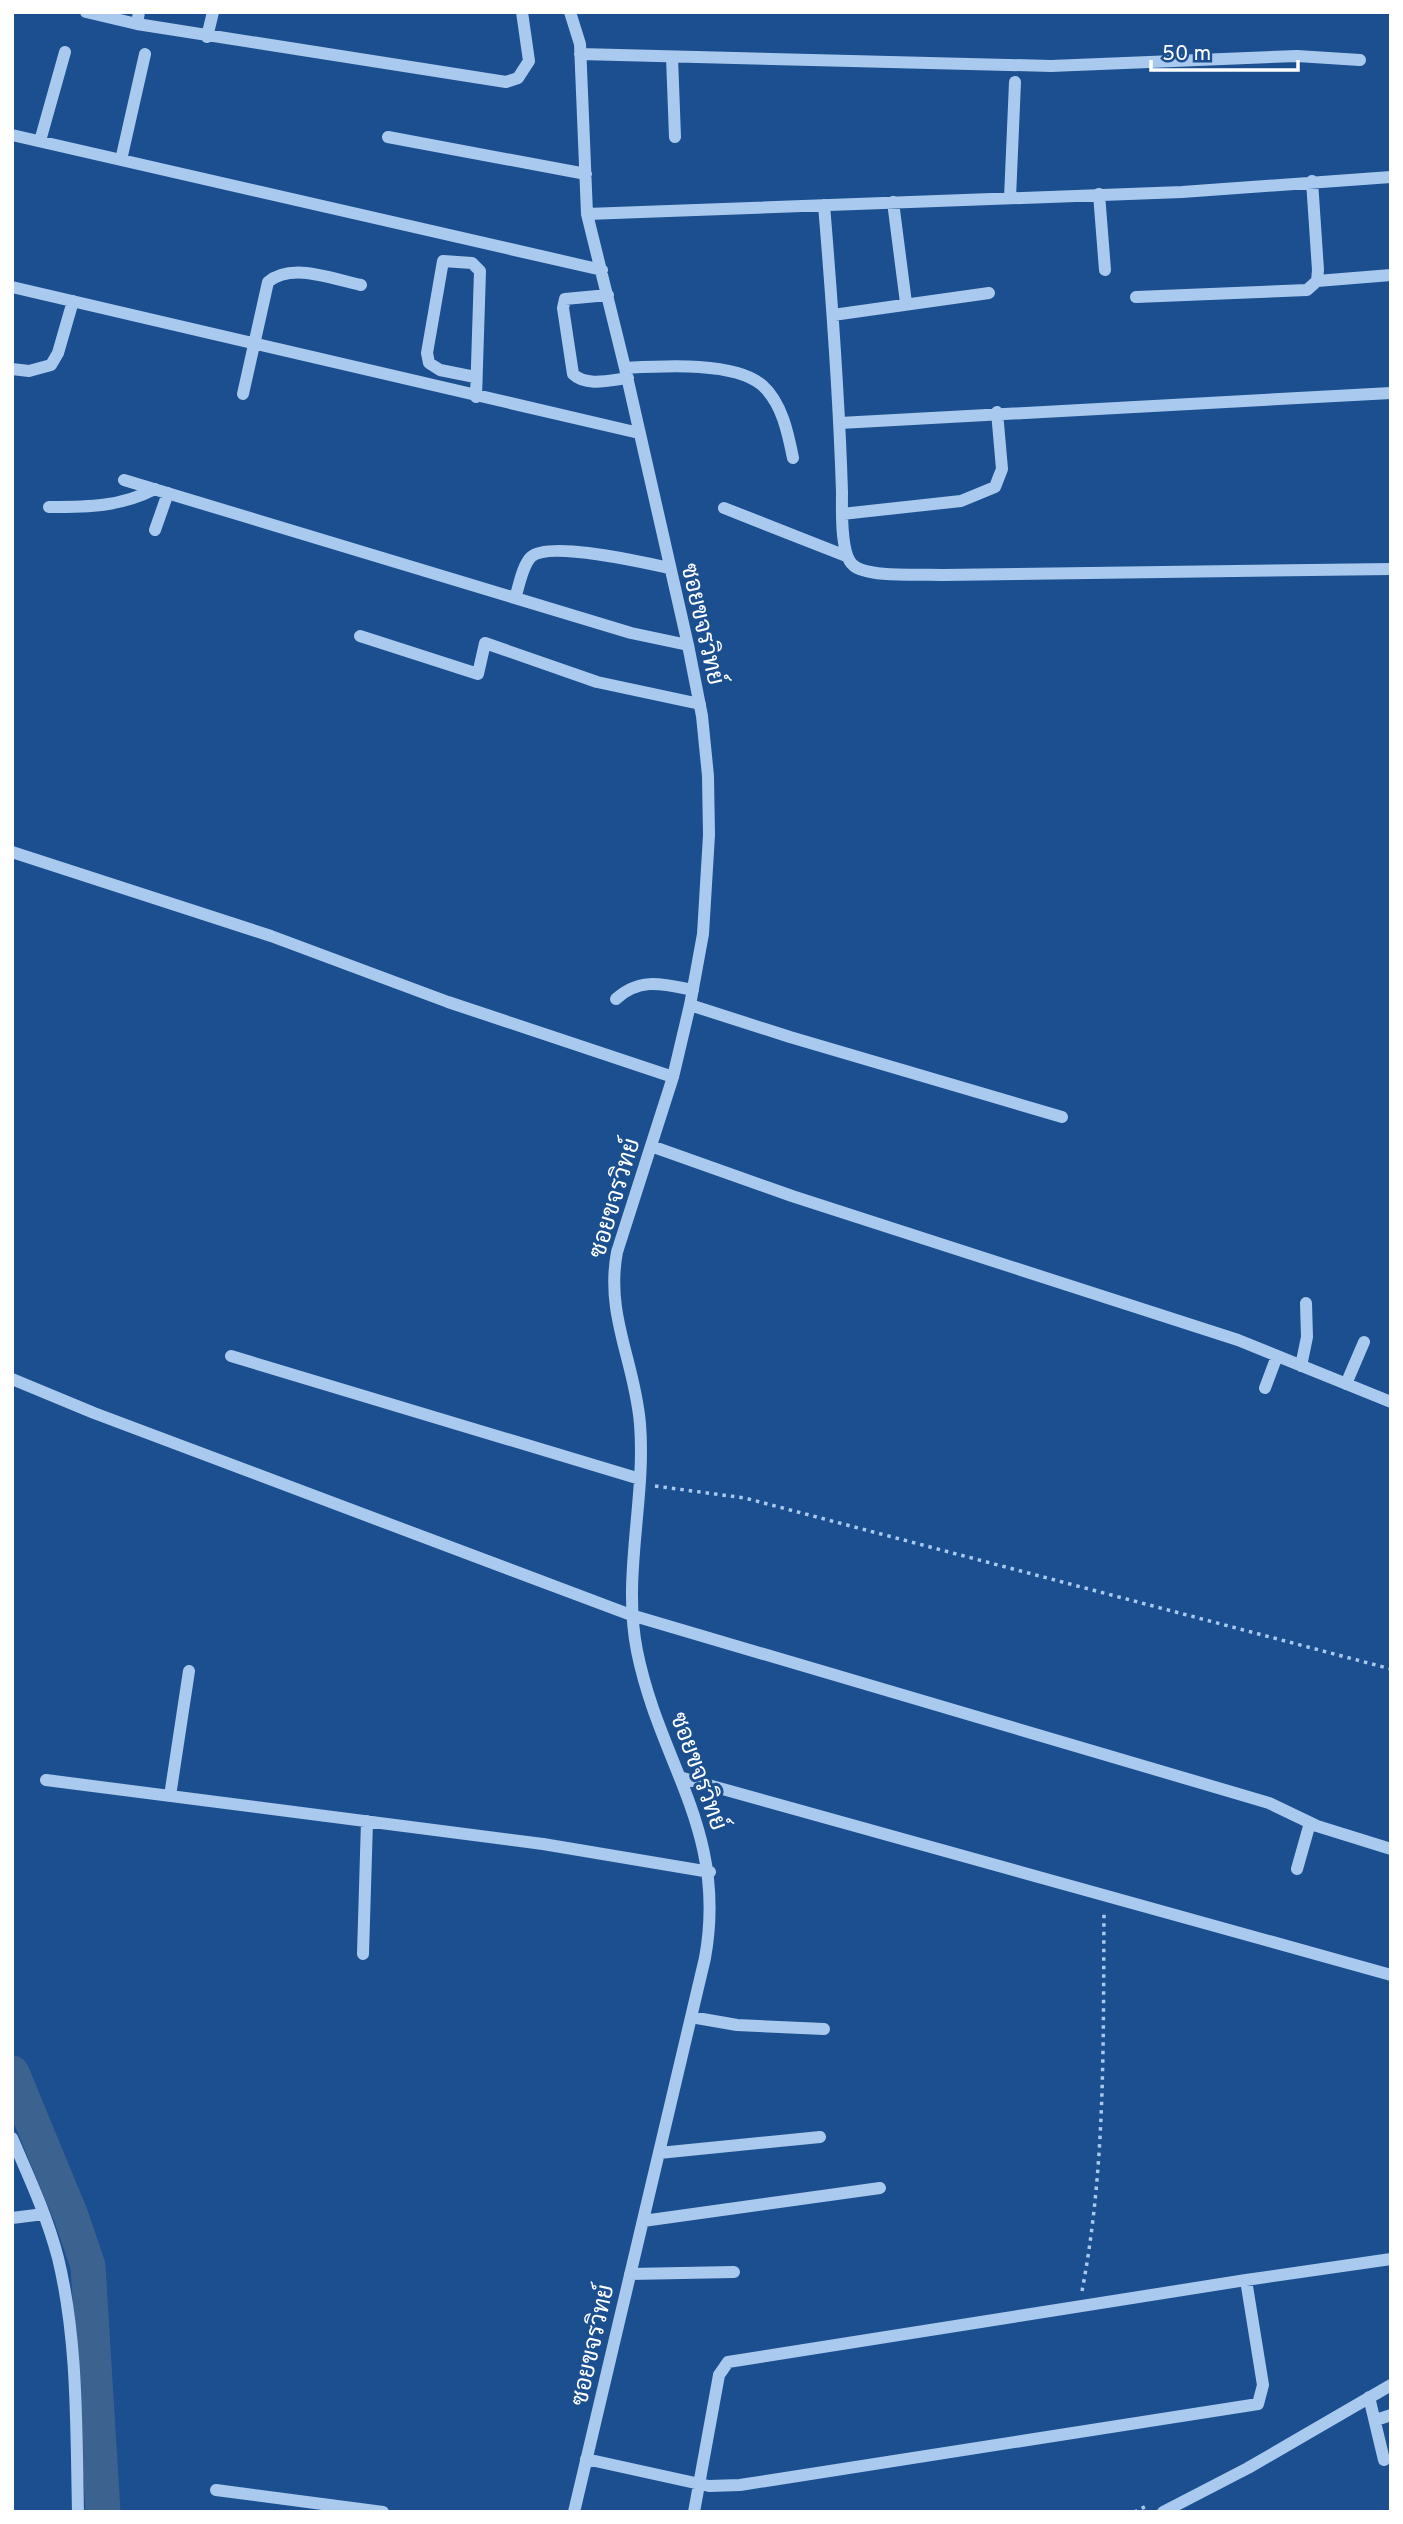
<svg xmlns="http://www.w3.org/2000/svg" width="1403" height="2524" font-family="Overpass,Sarabun,sans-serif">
<rect width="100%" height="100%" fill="#1b4f8f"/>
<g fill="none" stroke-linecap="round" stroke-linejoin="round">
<path stroke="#3c6290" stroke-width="35" d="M12 2073 71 2216 88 2266 103 2512"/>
<path stroke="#a9c9ee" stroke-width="3.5" stroke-dasharray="3.5 5" stroke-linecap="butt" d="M655 1486 745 1498 1391 1669
M1082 2291C1106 2166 1103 2039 1104 1912
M1134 2512 1149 2505"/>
<path stroke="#a9c9ee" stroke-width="12" d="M86 12 137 24
M139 12 137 24 506 82 518 78 529 61 522 12
M570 12 580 44 587 214 625 368 688 645 702 716 708 776 709 835 703 934 690 1005 673 1077 617 1252C605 1315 635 1362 640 1424 646 1500 622 1576 637 1651 660 1765 728 1831 705 1958L574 2512
M207 37 213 12
M580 54 1051 66 1297 56 1360 60
M672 57 675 137
M12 135 602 270
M388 137 586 174
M40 141 65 52
M121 160 145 54
M1099 194 1105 270
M1010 198 1015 82
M893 202 906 303
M824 205C832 301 839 396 842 492 842 509 840 554 853 565 867 578 921 574 942 575L1391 569
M587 214 1182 192 1391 177
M1317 281 1391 275
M12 287 639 433
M608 295 565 299 563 308 573 374C586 387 611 380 628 378
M1136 297 1307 290 1317 281 1318 270 1312 181
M833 315 989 293
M625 368C661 366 734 361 762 385 782 403 788 433 793 458
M12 369 29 371 51 365 58 353 73 301
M475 377 440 370 429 363 427 353 443 261 472 263 480 271 476 397
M243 394 268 282C292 262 332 279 361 285
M840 423 1391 393
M124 480 631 633 688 645
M49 507C88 507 120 507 155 489
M724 508 846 556
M842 514 961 501 995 487 1002 469 997 412
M155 530 168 493
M515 598C519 587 522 566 531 557 549 540 645 563 670 568
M360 636 478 674 485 643 597 682 700 704
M12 852 271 936 448 1002 673 1077
M616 999C640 977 663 984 693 990
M690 1005 790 1037 1062 1117
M651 1146 792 1196 1238 1340 1391 1402
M231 1356 640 1479
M1301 1366 1307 1337 1306 1303
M12 1379 94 1413 631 1615 1269 1803 1317 1826 1391 1849
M1346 1384 1364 1342
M1265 1388 1277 1356
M683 1778 1391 1975
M46 1780 543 1844 710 1872
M170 1796 189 1671
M1297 1869 1310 1823
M363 1954 367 1821
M691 2017 737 2025 824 2029
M12 2138C29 2177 47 2216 58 2258 78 2340 76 2427 78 2512
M659 2153 820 2137
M12 2218 44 2214
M643 2221 880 2188
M630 2274 734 2272
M1369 2397 1384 2460
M1376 2420 1391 2415
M586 2459 709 2486 740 2485 1258 2404 1263 2385 1246 2280 1391 2259
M216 2490 383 2512
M694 2512 719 2375 728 2362 1246 2280
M1163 2512 1248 2468 1391 2385"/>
</g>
<g text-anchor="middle" stroke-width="6" stroke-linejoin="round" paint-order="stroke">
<g font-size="24" fill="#fff" stroke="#1b4f8f">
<text transform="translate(703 624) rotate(77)" y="8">ซอยขจรวิทย์</text>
<text transform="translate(614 1198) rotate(-73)" y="8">ซอยขจรวิทย์</text>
<text transform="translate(699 1771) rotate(70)" y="8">ซอยขจรวิทย์</text>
<text transform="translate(592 2345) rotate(-77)" y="8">ซอยขจรวิทย์</text>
</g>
</g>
<rect width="1403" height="2524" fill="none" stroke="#ffffff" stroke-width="28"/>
<path d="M1151 60v10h147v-10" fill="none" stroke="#ffffff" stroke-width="3.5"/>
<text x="1162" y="60" font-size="21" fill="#ffffff" stroke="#1b4f8f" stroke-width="5" paint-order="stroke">50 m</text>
</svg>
